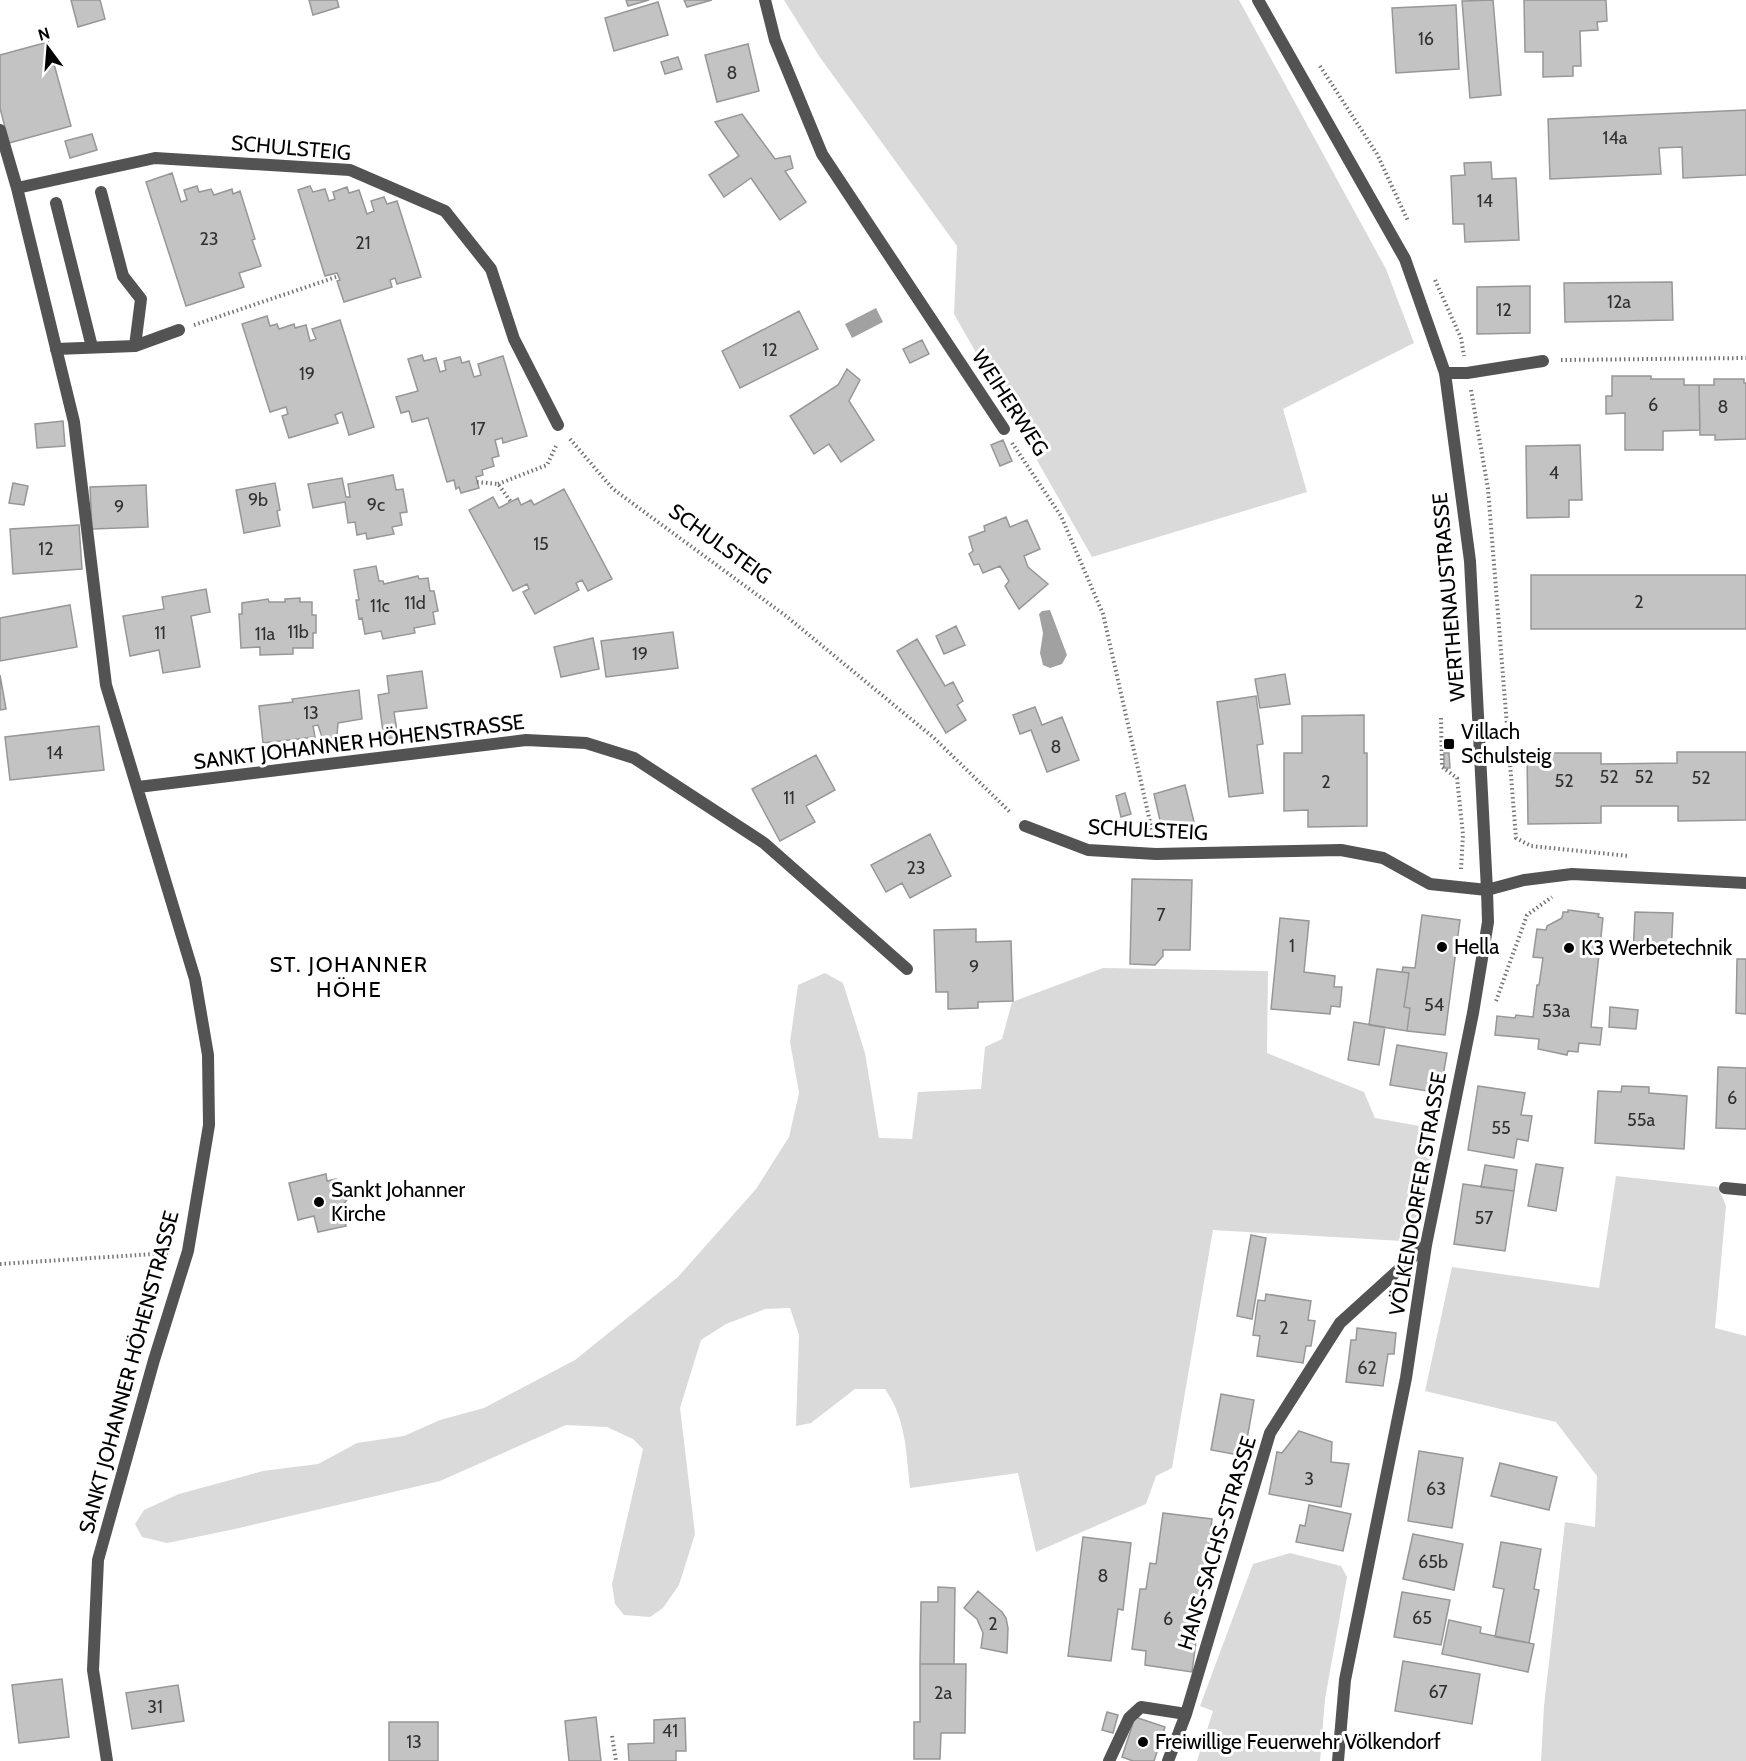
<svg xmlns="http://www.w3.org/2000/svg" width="1746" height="1761" font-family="Cabin,sans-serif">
<rect width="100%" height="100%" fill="#fff"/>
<path fill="#dadada" d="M784 0H1239L1386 269 1414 343 1283 409 1307 492 1092 557 954 314 957 246 819 56Z
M1103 968 1268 971 1267 1053 1364 1092 1375 1118 1436 1129 1420 1215 1402 1241 1213 1230 1172 1468 1156 1476 1146 1504 1036 1552 1018 1473 910 1488C906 1451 906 1419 885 1389H855L811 1423 796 1426 799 1335 790 1308 765 1309 726 1324 701 1340 680 1408 695 1534 679 1585 663 1608 650 1617 624 1615 615 1604 612 1584 643 1449 633 1439 607 1427 566 1425 440 1481 235 1529 167 1543 142 1537 135 1524 144 1510 179 1494 263 1471 318 1464 357 1443 404 1436 440 1420 484 1408 575 1360 678 1277 756 1189 789 1137 799 1093 790 1042 798 985 825 973 843 983 865 1053 879 1138 912 1139 918 1092 981 1089 985 1047 1002 1039 1012 1002Z
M1616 1176 1718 1187 1726 1206 1715 1328 1746 1336V1761H1541L1544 1706 1565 1522 1595 1527 1597 1476 1556 1422 1425 1391 1452 1267 1599 1288Z
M1290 1553 1341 1566 1347 1577 1325 1699 1320 1761H1197L1213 1711 1200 1706 1253 1564Z"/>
<path fill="#a1a1a1" d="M876 308 883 322 852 338 845 324Z
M1050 610 1067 655 1062 664 1050 668 1043 665 1040 653 1043 633 1039 614 1042 611Z"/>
<path fill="#c3c3c3" stroke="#979797" stroke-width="1.5" d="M71 0H100L105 19 78 27Z
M309 0H337L339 7 313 15Z
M626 0H649L628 6Z
M684 0H712L687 7Z
M1493 0 1501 95 1470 98 1462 1Z
M1524 0H1606L1607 21 1597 22 1598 30 1580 31 1581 66H1573V76L1543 77V52H1525Z
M658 2 668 35 614 51 605 18Z
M1456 5 1459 69 1396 73 1392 8Z
M48 42 71 126 9 143 0 108V55Z
M748 44 759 91 717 102 705 55Z
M678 57 682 69 665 74 661 62Z
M1746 110V175L1683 178 1682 147 1659 148 1661 174 1550 179 1548 119Z
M742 114 775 159 790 156 793 168 785 171 806 202 780 220 751 178 724 197 709 175 739 156 715 122Z
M92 134 97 150 70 158 65 141Z
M1491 162 1492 179 1516 178 1519 240 1465 242 1464 224H1453L1451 176 1465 175 1464 163Z
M172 173 181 202 187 200 184 190 197 186 199 192 211 189 214 195 232 189 233 194 240 191 255 239 252 240 261 266 239 273 244 287 186 306 146 182Z
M310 186 313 192 325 189 329 201 335 199 333 192 347 187 349 193 359 190 367 214 374 211 371 201 384 197 387 204 397 201 421 277 397 284 395 278 390 280 392 287 344 302 337 281 340 280 337 273 325 276 298 190Z
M1672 282 1673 320 1565 322 1564 283Z
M1530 286V333L1477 334V287Z
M799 311 818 349 740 388 722 351Z
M267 316 270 326 277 324 279 329 294 324 295 328 306 325 310 341 316 339 312 329 340 320 374 427 349 435 342 412 335 415 338 423 289 438 282 416 288 414 286 407 270 412 242 324Z
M922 340 929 354 910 363 903 349Z
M422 355 424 361 436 358 440 372 446 370 444 361 460 357 462 363 469 361 474 377 481 375 478 364 503 356 527 436 503 443 502 438 495 440 499 456 492 458 494 466 482 470 483 475 476 477 479 488 461 493 459 487 456 489 454 480 447 482 428 418 412 422 409 411 401 413 396 397 418 391 408 359Z
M847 369 860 380 849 401 874 440 841 462 829 444 814 454 790 416 838 385Z
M1612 376H1651V379H1684V385H1699L1700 430 1663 431V450H1625V413L1606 414V396H1612Z
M1714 379H1744V383H1746V439L1715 440V435H1700L1699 385H1714Z
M63 421 65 446 37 448 35 424Z
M1003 440 1012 461 1000 466 991 445Z
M1580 445 1582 500H1569V517L1527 518 1526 446Z
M393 475 396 490 403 489 407 512 400 513 402 525 392 527 394 534 367 539 366 533 357 535 355 522 348 523 345 502 313 508 308 484 342 478 346 497H350L348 484Z
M13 483 28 486 24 505 9 503Z
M275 483 280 510 277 511 280 526 244 533 236 490Z
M146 485 148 527 92 529 90 487Z
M564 489 612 579 588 591 582 580 576 583 579 590 535 614 523 592 529 589 527 584 513 591 469 510 493 497 499 508 518 498 521 505 531 500 534 505Z
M1006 517 1010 527 1027 520 1040 549 1024 556 1028 567 1048 584 1019 609 1005 586 1009 581 1000 566 983 573 979 564 974 565 969 554 973 551 969 537 985 531 984 526Z
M79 525 82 569 13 574 10 529Z
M376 566 379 581H383L384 584 418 576 419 579 428 578 430 591H434L438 611 433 612 435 624 414 628 415 633 383 639 381 631 365 634 362 618 359 619 356 600H359L354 570Z
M1531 575H1746V629H1531Z
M206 589 210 612 191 616 200 667 163 673 159 650 130 656 123 616 164 609 162 597Z
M300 598V602H312V615H316V633H313V648H293V654L260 655V647L241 648 239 614H242V603L268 599 269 602H285V599Z
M70 605 77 647 0 661V618Z
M956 626 965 645 944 654 936 636Z
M673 632 678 668 606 677 601 641Z
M593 638 599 669 561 677 554 647Z
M917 639 945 686 953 682 963 701 957 705 966 720 946 733 897 651Z
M422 671 427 708 394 712 398 737 384 739 378 695 389 693 387 676Z
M1285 674 1290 704 1260 708 1255 679Z
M0 675 6 709 0 710Z
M359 690 362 719 338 723 337 735 332 738 322 737 318 725 313 726 315 737 263 743 259 706 293 702 292 699Z
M1256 696 1263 744 1257 745 1263 793 1229 797 1217 702Z
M1035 707 1042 725 1062 717 1079 760 1047 772 1031 730 1020 734 1013 715Z
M1364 715V753H1367V826L1308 827V810L1284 811V753H1302V716Z
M99 726 104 770 10 780 5 737Z
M1677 752H1746V820L1678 821V806H1601V823L1528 824 1527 753H1601V764L1677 763Z
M1444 753H1449L1450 768H1444Z
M816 755 835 790 806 806 815 822 780 841 752 789Z
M1185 785 1194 822 1162 829 1154 794Z
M1125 793 1131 814 1121 817 1116 796Z
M930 834 951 876 910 898 902 883 886 892 871 865Z
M1132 879 1192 880 1190 950H1163V956L1155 965 1130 964Z
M1568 910 1599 914 1598 917 1603 918 1591 1027 1602 1028 1600 1045 1579 1043 1578 1052 1568 1051 1567 1055 1538 1049 1539 1039 1495 1035 1497 1016 1515 1018 1516 1015 1533 1017 1537 985H1539L1543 958 1533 957 1537 929 1546 930 1547 926 1562 918 1563 912H1568Z
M1635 912 1673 913 1671 956 1633 954Z
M1422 915 1460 920 1445 1035 1407 1031 1410 1008 1404 1007 1409 973 1402 972 1403 967 1415 968Z
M1280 918 1309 921 1304 972 1335 976 1334 987H1342L1340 1007 1331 1006 1330 1014 1271 1009Z
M976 929V942L1011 941 1013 1001 978 1002V1008L948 1009V992H936L934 930Z
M1737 959H1746V1014L1736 1013Z
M1377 969 1409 973 1404 1007 1410 1008 1407 1031 1369 1025Z
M1610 1007 1638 1010 1636 1029 1609 1027Z
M1354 1022 1385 1027 1379 1065 1348 1060Z
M1397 1045 1447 1053 1440 1093 1390 1085Z
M1718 1067 1746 1068V1129L1716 1128Z
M1478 1086 1525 1093 1521 1115 1532 1116 1528 1141 1517 1139 1514 1158 1468 1150Z
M1622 1086 1649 1087V1093L1687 1096 1684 1149 1595 1143 1598 1091 1621 1092Z
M1536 1164 1563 1168 1556 1211 1528 1206Z
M1485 1165 1517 1170 1514 1191 1481 1187Z
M326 1174 327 1181 336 1179 343 1183 346 1188 348 1198 342 1207 346 1226 318 1232 314 1216 298 1220 289 1183Z
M1463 1184 1514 1191 1505 1251 1454 1244Z
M1251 1235 1266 1238 1252 1319 1237 1316Z
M1266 1294 1311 1301 1308 1320 1315 1321 1311 1346H1306L1303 1363 1257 1356 1260 1336 1253 1335 1258 1300 1265 1301Z
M1357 1328 1396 1333 1394 1354H1388L1383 1386 1346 1382 1351 1340H1356Z
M1221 1394 1254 1400 1244 1456 1211 1450Z
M1299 1431 1332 1442 1331 1462 1349 1464 1341 1507 1269 1494 1277 1452 1282 1453Z
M1419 1451 1463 1458 1452 1528 1408 1521Z
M1500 1463 1557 1477 1549 1510 1491 1496Z
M1309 1505 1351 1514 1343 1551 1296 1542 1300 1525 1305 1526Z
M1163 1513 1212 1519 1192 1672 1145 1665 1146 1651 1132 1649 1140 1589H1146L1150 1563 1156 1564Z
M1413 1534 1463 1544 1454 1590 1403 1579Z
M1083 1537 1131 1543 1123 1610 1118 1609 1111 1661 1068 1656Z
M1501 1542 1541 1549 1534 1589 1539 1590 1529 1643 1495 1637 1504 1589 1493 1587Z
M938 1587 955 1588 954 1664H920L921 1602H938Z
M978 1591 1002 1612 1006 1618 1008 1628 1007 1653 981 1648 983 1633 977 1619 964 1608Z
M1402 1592 1450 1600 1441 1645 1394 1637Z
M1449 1620 1481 1627 1480 1633 1534 1644 1528 1672 1442 1654Z
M1403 1661 1480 1674 1472 1724 1395 1711Z
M920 1664H966L965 1733H941L940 1759H914V1722H920Z
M62 1679 69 1737 19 1743 12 1685Z
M178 1685 184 1721 132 1729 126 1693Z
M1107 1712 1118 1715 1113 1733 1102 1730Z
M596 1717 601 1761H569L565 1721Z
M1135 1717 1165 1727 1154 1761H1133L1122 1757Z
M685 1718 686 1751H676V1761H629L628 1744 654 1743V1720Z
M389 1722H438V1761H389Z"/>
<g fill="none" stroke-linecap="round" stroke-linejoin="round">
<path stroke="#757575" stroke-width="4" stroke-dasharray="1.5 3" stroke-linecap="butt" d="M1320 66 1377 154 1408 221
M1435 280 1461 338 1464 356
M194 325 339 276
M1561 360 1746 358
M1471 390 1488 489 1516 838 1531 846 1629 856
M570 439 613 489 786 616 934 738 1011 813
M1012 443 1061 516 1103 614 1153 835
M477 482 498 484 511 502
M498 484 547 465 557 444
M1441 718 1442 767 1457 778 1463 835 1461 869
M1496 1001 1527 915 1552 897
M0 1264 169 1253
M612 1736 616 1761"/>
<path stroke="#535353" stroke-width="12" d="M101 192 123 276 141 299 135 346
M56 203 92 347
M56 349 135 346 179 330
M1445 373H1467L1543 361"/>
<path stroke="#535353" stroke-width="12" d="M765 0 775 40 822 154 1004 429
M1258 0 1405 259 1445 373 1470 561 1487 890 1488 922 1473 1013 1426 1245 1406 1378 1345 1680 1338 1761
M0 130 17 188 74 422 106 685 195 979 208 1055 209 1125 188 1251 154 1360 98 1560 93 1670 107 1761
M17 188 155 158 350 170 445 211 491 269 514 339 558 425
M138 787 526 740 586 743 634 758 764 843 907 969
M1025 826 1088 850 1156 854 1341 850 1383 858 1430 884 1487 890 1524 880 1572 874 1746 883
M1725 1188 1746 1190
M1109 1761 1129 1718 1141 1707 1186 1714
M1168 1761 1186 1714 1270 1433 1340 1323 1426 1245"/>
</g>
<g fill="#000" stroke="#fff" stroke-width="2">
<rect x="1443" y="738" width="12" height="12" rx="3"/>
<circle cx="1442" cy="947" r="6"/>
<circle cx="1569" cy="948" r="6"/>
<circle cx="319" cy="1202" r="6"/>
<circle cx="1143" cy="1742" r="6"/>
</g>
<g text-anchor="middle" stroke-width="6" stroke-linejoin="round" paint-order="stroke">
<g font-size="18" fill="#313131">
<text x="1426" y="45">16</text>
<text x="732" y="79">8</text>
<text x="1615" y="144">14a</text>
<text x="1485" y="207">14</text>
<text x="209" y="245">23</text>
<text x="363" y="249">21</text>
<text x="1619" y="308">12a</text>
<text x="1504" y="316">12</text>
<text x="770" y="356">12</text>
<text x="307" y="380">19</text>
<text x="1653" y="411">6</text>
<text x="1723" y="413">8</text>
<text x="478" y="435">17</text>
<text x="1554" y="479">4</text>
<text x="258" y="506">9b</text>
<text x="376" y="511">9c</text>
<text x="119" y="513">9</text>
<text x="541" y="550">15</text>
<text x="46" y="555">12</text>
<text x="1639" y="608">2</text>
<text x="415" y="609">11d</text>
<text x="380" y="612">11c</text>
<text x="298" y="638">11b</text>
<text x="160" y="639">11</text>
<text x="265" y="640">11a</text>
<text x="640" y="660">19</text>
<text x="311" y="719">13</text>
<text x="1056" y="753">8</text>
<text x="55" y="759">14</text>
<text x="1609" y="783">52</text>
<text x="1644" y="783">52</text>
<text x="1701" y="784">52</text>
<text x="1564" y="787">52</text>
<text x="1326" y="788">2</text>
<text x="789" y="804">11</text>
<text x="916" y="874">23</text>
<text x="1161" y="921">7</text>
<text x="1292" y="952">1</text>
<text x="974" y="973">9</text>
<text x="1434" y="1011">54</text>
<text x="1556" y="1017">53a</text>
<text x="1732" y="1104">6</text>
<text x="1641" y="1126">55a</text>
<text x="1501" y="1134">55</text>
<text x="1484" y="1224">57</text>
<text x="1284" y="1334">2</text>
<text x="1367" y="1374">62</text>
<text x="1309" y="1485">3</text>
<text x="1436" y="1495">63</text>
<text x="1433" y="1568">65b</text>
<text x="1103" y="1582">8</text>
<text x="1422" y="1624">65</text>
<text x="1168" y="1625">6</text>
<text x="993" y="1630">2</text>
<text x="1438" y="1698">67</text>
<text x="943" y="1699">2a</text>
<text x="155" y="1713">31</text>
<text x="670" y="1737">41</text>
<text x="414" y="1748">13</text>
</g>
<g font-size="21" fill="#000" stroke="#fff">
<text transform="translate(291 148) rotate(5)" y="7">SCHULSTEIG</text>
<text transform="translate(1010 403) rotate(57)" y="7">WEIHERWEG</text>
<text transform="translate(720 544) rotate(36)" y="7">SCHULSTEIG</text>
<text transform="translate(1449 597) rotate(-95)" y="7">WERTHENAUSTRASSE</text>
<text transform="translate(359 742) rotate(-7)" y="7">SANKT JOHANNER HÖHENSTRASSE</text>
<text transform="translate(1148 830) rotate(3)" y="7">SCHULSTEIG</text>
<text transform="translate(1418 1194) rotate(-80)" y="7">VÖLKENDORFER STRASSE</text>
<text transform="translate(129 1372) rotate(-75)" y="7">SANKT JOHANNER HÖHENSTRASSE</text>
<text transform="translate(1217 1543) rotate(-73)" y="7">HANS-SACHS-STRASSE</text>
</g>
<g font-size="21" fill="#000" stroke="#fff" text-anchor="start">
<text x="1461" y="739">Villach<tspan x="1461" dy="24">Schulsteig</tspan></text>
<text x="1454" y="954">Hella</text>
<text x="1581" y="955">K3 Werbetechnik</text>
<text x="331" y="1197">Sankt Johanner<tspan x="331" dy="24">Kirche</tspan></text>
<text x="1155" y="1749">Freiwillige Feuerwehr Völkendorf</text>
</g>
<g font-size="22" letter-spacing="1.5" fill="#000" stroke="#fff">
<text x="349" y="972">ST. JOHANNER<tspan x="349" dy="25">HÖHE</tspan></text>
</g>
</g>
<g transform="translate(48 48) rotate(344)" stroke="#ffffff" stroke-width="4.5" paint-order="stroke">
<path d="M0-4.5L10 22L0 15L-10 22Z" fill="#000000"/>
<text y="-9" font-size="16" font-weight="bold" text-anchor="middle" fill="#000000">N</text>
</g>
</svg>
